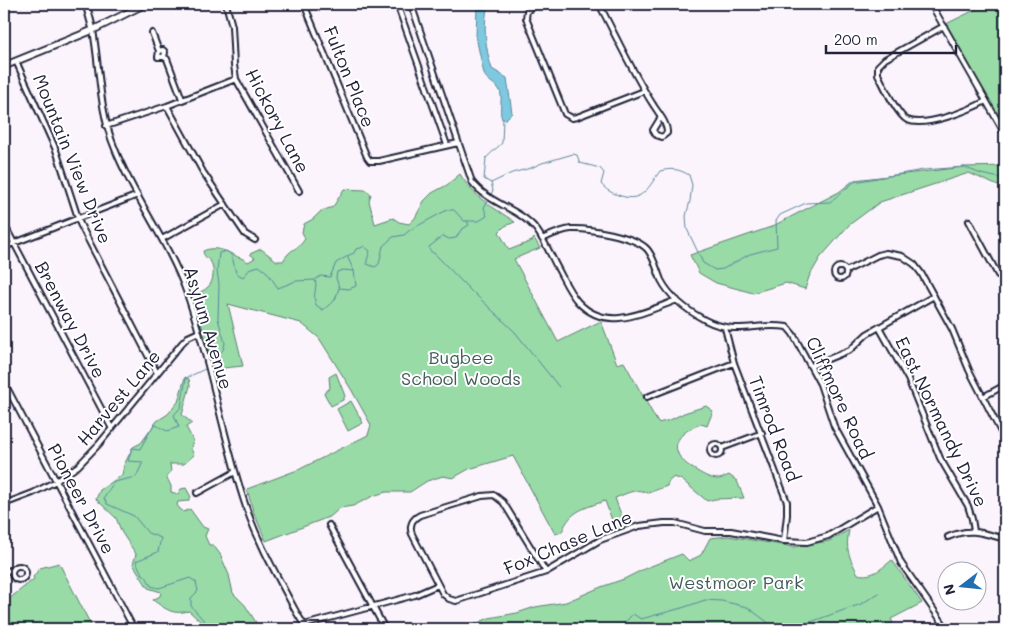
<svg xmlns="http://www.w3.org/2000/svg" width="1009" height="633" font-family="Mali,sans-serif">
<rect width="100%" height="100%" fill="#fcf4fc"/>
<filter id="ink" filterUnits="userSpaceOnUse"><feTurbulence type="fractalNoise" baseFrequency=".02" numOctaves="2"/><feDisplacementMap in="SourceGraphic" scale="10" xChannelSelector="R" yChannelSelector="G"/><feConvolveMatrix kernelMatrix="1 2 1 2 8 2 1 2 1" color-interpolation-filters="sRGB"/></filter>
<g filter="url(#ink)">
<path fill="#98dba7" stroke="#5d7e71" d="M987 4H1005V129L946 24Z
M1005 166V183L998 186 969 173 880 202 849 225 820 258 809 277 805 289 786 283 753 293 716 283 699 273 690 255 771 227 839 192 854 180 964 167Z
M460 174C475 199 492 206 515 222L505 226 499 232 509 250 532 241 534 238 540 248 514 259 558 342 601 321 617 364 624 362 658 423 670 420 684 413 706 406 713 411 707 426 701 424C670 435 668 455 697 471 704 475 710 479 719 479 722 479 726 476 729 475L737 481 744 498 715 499 707 501 682 480 674 477 669 481 667 486 648 493C636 487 626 494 615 498L626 528 616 531 605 501C585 508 570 510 562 532L555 534 513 456 469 469 453 478 443 476 427 481 410 492H386L373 496 353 506 340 508 331 516 321 520 266 541 253 511 247 489 300 469 368 435 371 425 351 389 319 338 301 323 228 304 243 366 214 369 193 295C198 293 204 291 208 287 214 282 215 267 210 261 206 257 204 257 203 251 214 246 224 250 234 255 239 258 243 258 248 262L255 258 250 254 261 249 277 261H283C291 247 297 251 305 239L302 232 304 224 313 219 321 211 333 207 344 189 365 190 371 194 369 201 375 224 393 218 399 222 409 224 415 218 424 201 432 193 447 185Z
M336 373 345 396 343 400 331 406 324 393 330 388 329 377Z
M185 377 189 379 190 386 182 415 192 423 186 427 193 440 191 449 194 455 184 464H170L171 472 166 476 171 486V492L178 494 181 489 186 488 191 497 188 501 178 502 177 505 180 509 184 512 190 509 203 527 208 529 205 536 209 545H213L220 554 229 575 233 593 245 605 257 624 264 629H204L200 621 189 611C172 615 167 610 153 600L160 596 161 592 148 588 133 564 136 554 122 533 116 518 96 499 100 490 122 475 124 465 133 447 141 443 157 421 168 414 178 402Z
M351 401 363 423 348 431 337 409Z
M849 530C845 549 849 557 858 574 872 578 882 568 892 560L922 603 891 619 893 623 882 629H713L705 622 658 629H464L489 618 517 613 535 607 566 602 601 587 624 579 646 568 682 554 689 561 701 555 710 538 728 536 794 547 829 541Z
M59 563 93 629H4V603L34 579 33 577 40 568Z"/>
<path fill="#7ec9df" stroke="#59869d" d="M477 4H488C483 25 485 48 492 69L507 78 512 113 506 119H502C498 110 504 97 499 89 494 83 487 81 484 74L476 37Z"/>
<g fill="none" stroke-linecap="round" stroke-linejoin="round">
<path stroke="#59869d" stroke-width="1" d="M503 119 502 143 486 158 484 179 491 183 512 173 531 168 542 163 573 154 577 155 580 163 600 168 604 173 601 184C607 191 612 193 621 196 643 203 649 186 660 171 672 168 679 169 689 175L692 185 690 201 686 216 687 229 703 263 715 270 723 269 750 254 777 247 776 221 780 215 806 203 830 202 854 182 923 170 964 167 981 174 1005 179
M491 183 493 190 491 195
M467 221 469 225 461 230 456 238 449 239 443 236 429 247 430 251 435 254 472 292
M316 279 321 276 330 277 336 263 346 257
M339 287 336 278 337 272 343 270 354 271
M474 293 515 332 559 387
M215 358 223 350 225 343 218 319 219 284 217 271 219 253 227 251 232 256 236 273 243 277 251 268 259 266 267 272 278 288 296 281 315 280C318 286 312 295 316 305L323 310 335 300 339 288 349 289 356 286 354 271 347 256 354 253 356 249 361 248 364 246 370 251 367 260V264L375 267 379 264 383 246 393 237 404 235 410 230 447 210H454L464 221H479L487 216 484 208 487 201
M205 369 186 378 181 407 174 415 179 427 167 431 154 424 140 449 132 448 128 461 143 462 136 477 114 482 104 498 107 504 134 516 148 533 161 538 158 552 136 561 142 574 146 576 151 586 159 588 190 578 196 582 198 591 191 598V606L207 624 216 629
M229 629 240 626 254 629
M611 629 623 624 633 614 641 619 682 608 705 600 722 601 747 607 777 629
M791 629 861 604 879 593"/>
<g stroke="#22223b" stroke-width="8">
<path id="minor" d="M226 4 232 26 234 65 236 79 299 191
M304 4 367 157 370 161H379L458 143
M397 4 447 145
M411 4 472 182C489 204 519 208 536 229 545 241 551 256 558 269 564 280 569 292 578 302 607 333 644 312 677 300
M536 4 527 11 526 18 565 114 572 118 577 117 644 91
M599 4C617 38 633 74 654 106 659 114 668 124 667 133L662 137 656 135 653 130 661 117
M944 26 885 59 878 66V74C883 84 897 115 907 120 926 128 969 110 986 101
M93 30C100 70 99 111 115 149 134 198 168 241 186 291 211 361 222 436 246 507 258 542 276 574 293 606 297 614 302 621 306 629
M152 33 159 51
M164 57H158L159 51 163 50 165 52 164 57 167 59 182 99
M16 61 56 150 80 224 157 373
M167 106 203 172 245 234 255 240
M106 126 167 106 236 79
M969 221 998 275 1005 280
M4 224 112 429
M162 239 225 204
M542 239C551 235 561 230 571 229 588 228 635 236 647 249 654 257 657 270 661 280 670 297 688 311 705 320 736 336 757 322 787 327L793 334 820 384 834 426 878 506 901 563 947 629
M4 247 138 195
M834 273a6 6 0 1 1 12 0a6 6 0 1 1-12 0Z
M846 271 878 255 886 253 902 256 914 264 921 273 952 329 969 370 1005 440
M879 327 908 379 940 458 968 506 972 519 974 531
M725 328 734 363 787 502V515L784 541
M811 366 850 350 867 334 934 296
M4 382 134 629
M647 397 734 363
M983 397 1005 385
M710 450a6 6 0 1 1 12 0a6 6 0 1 1-12 0Z
M722 448 762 433
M197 493 235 472
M4 504 33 493 56 481 78 466 99 444 182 343 188 337 199 332
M329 525 385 629
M948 537C970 527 983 533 1005 539
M1005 557V562
M12 573a7 7 0 1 1 14 0a7 7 0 1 1-14 0Z
M4 570 12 571
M546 572 503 502 494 495 482 496 420 515C412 519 409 526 412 534L443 594 449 599 456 601 546 572 600 540 639 526 664 523H675L705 531H731L784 541 807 542 828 536 878 506
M304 625 415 595 438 585"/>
</g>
<g stroke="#22223b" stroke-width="8">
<path id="tertiary" d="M931 4 1005 134"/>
</g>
<g stroke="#22223b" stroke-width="9">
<path id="secondary" d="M86 4 93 30"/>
</g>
<g stroke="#22223b" stroke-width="9">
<path id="primary" d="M4 66 93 30 145 4"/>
</g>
<use href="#minor" stroke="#fff" stroke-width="4"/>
<use href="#tertiary" stroke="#fff" stroke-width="4.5"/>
<use href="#secondary" stroke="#fff" stroke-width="5"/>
<use href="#primary" stroke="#fff" stroke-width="5.5"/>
</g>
</g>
<g text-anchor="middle" stroke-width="4" stroke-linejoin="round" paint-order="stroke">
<g font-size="18" fill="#22223b" stroke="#fff">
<text transform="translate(349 77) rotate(68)" y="6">Fulton Place</text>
<text transform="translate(277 121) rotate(62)" y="6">Hickory Lane</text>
<text transform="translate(72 159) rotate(68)" y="6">Mountain View Drive</text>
<text transform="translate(70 320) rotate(62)" y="6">Brenway Drive</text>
<text transform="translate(208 328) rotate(73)" y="6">Asylum Avenue</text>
<text transform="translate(119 398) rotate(-50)" y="6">Harvest Lane</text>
<text transform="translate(839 398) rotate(65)" y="6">Cliffmore Road</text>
<text transform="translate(941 422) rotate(64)" y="6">East Normandy Drive</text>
<text transform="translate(774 429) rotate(69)" y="6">Timrod Road</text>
<text transform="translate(81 499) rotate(62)" y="6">Pioneer Drive</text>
<text transform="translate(568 543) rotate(-23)" y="6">Fox Chase Lane</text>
</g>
<g font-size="18" fill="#455a5b" stroke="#fff">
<text x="461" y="364">Bugbee<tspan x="461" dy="21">School Woods</tspan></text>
<text x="736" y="589">Westmoor Park</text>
</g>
</g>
<rect width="1009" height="633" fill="none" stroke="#fff" stroke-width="20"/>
<rect x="10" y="10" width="989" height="613" fill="none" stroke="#22223b" stroke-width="2" filter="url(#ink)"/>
<g transform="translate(962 586) rotate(254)"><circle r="24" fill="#ffffff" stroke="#a7a7b1"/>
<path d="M0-4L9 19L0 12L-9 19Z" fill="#1f6fb2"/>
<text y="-8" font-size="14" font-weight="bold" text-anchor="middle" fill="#22223b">N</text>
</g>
<path d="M826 45v8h130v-8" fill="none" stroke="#22223b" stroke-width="2.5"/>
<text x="834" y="45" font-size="15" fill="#22223b" stroke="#ffffff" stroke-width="4" paint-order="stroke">200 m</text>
</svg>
